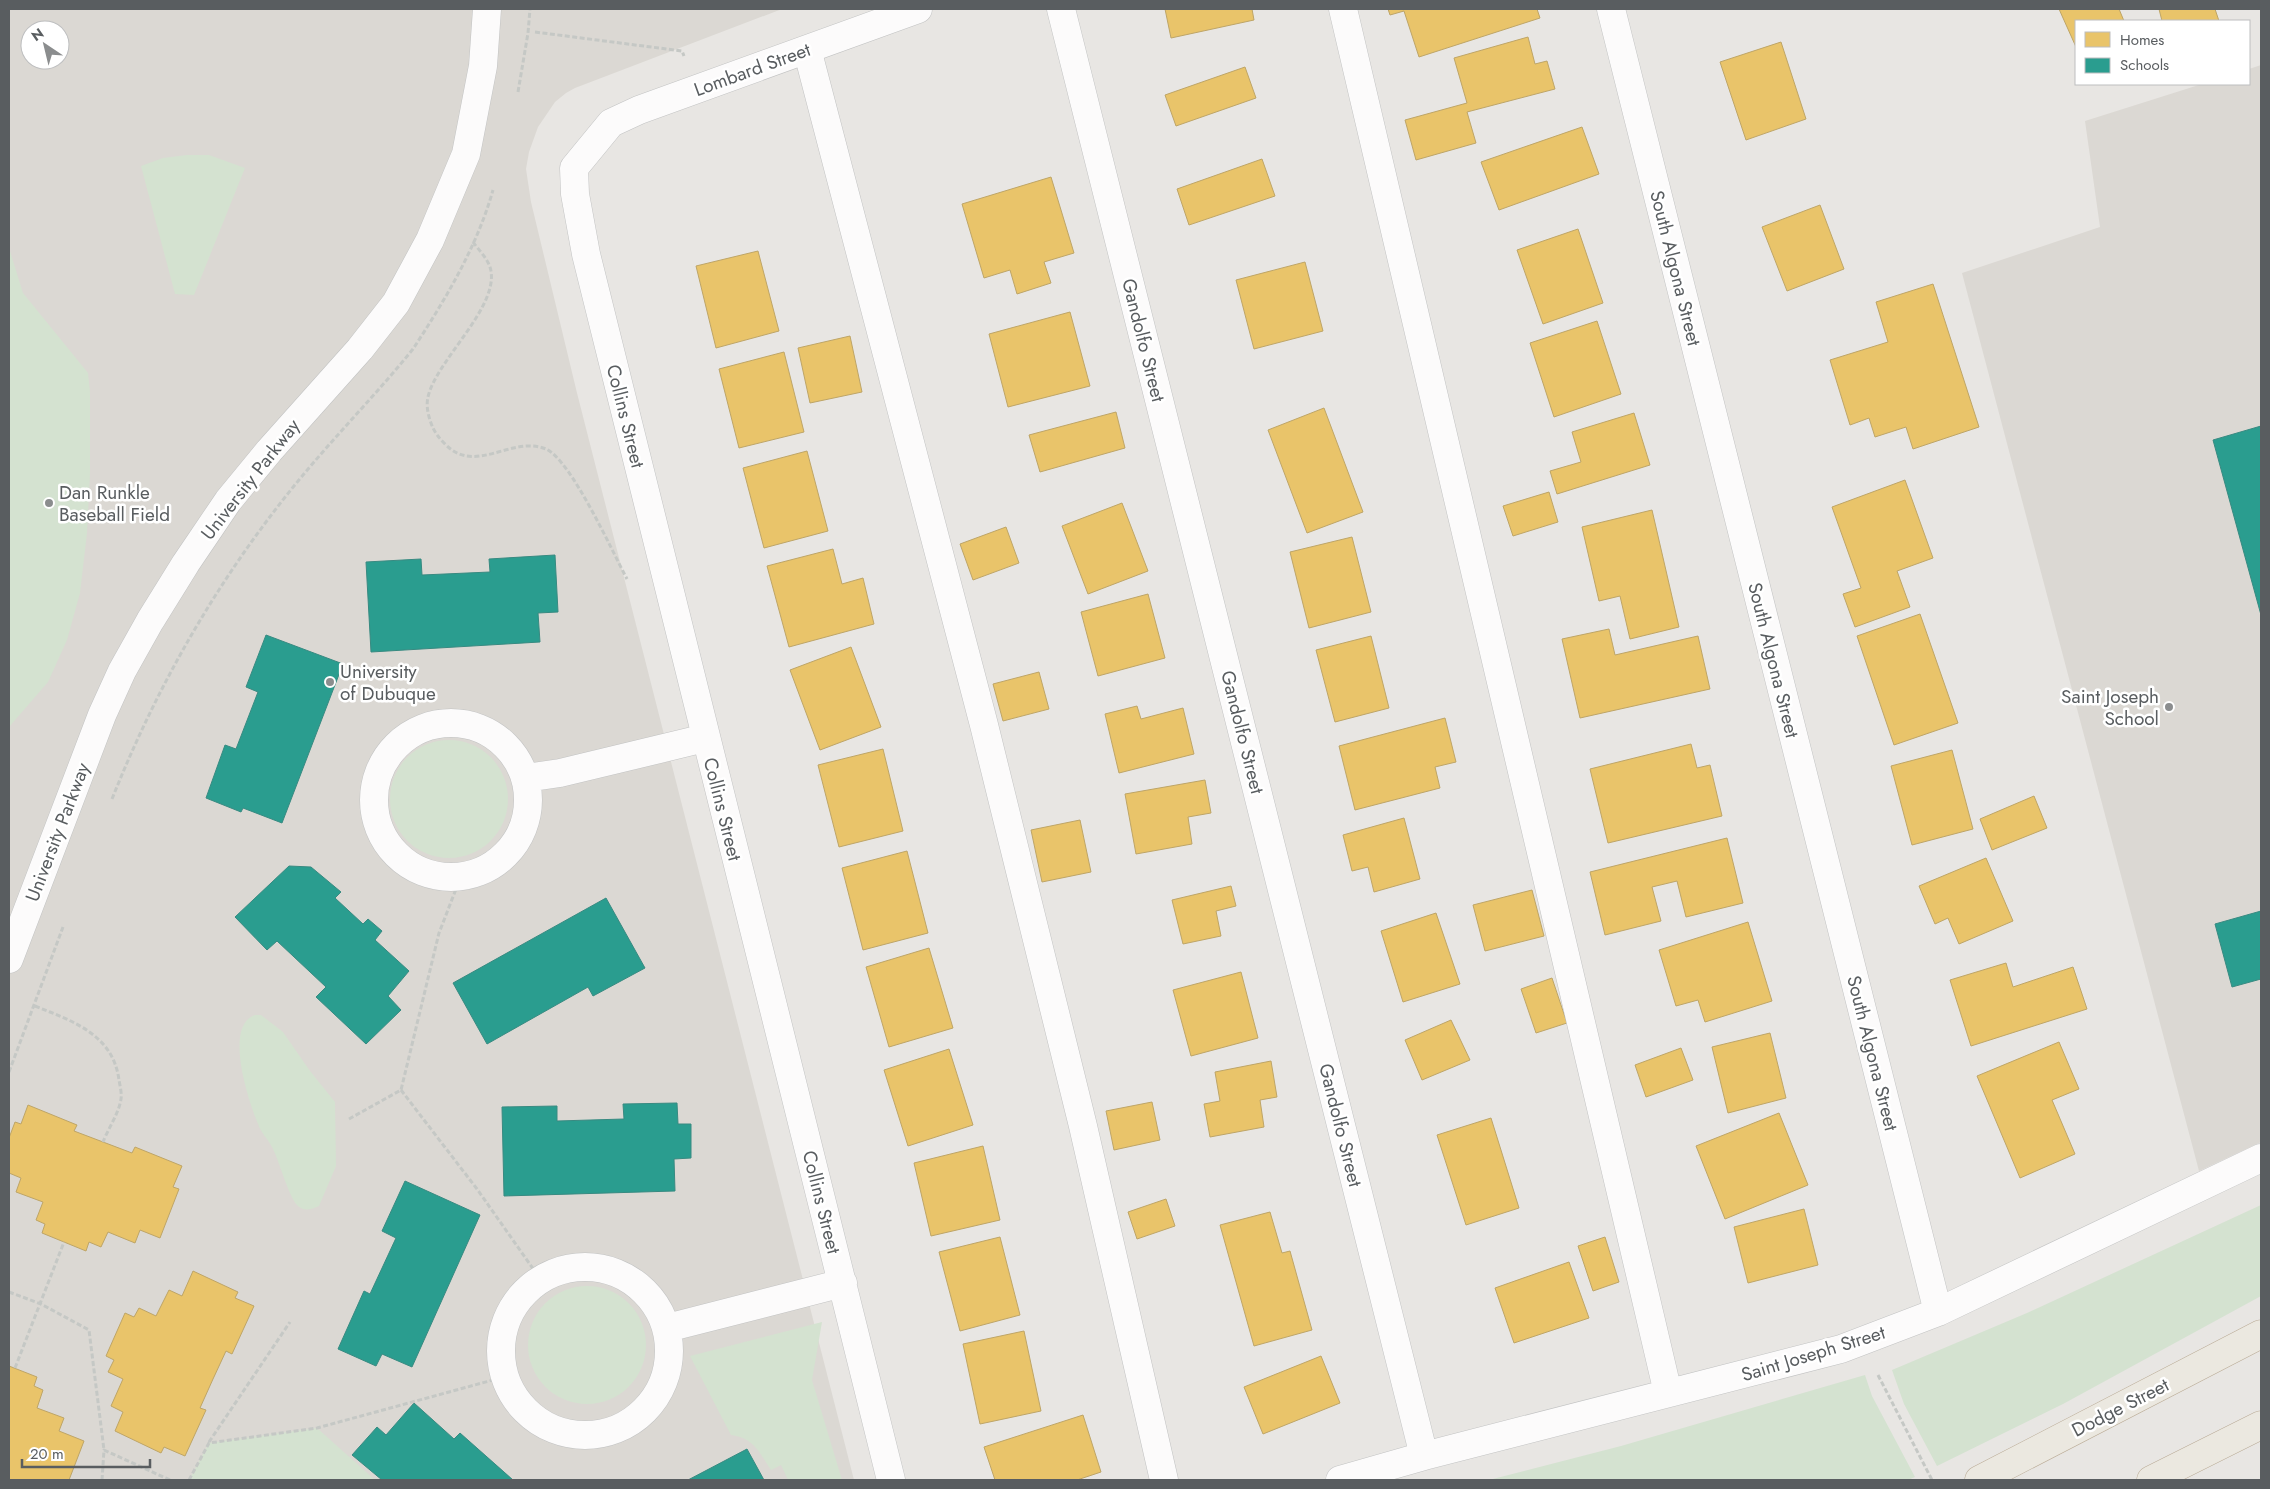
<svg xmlns="http://www.w3.org/2000/svg" width="2270" height="1489" font-family="Jost,sans-serif">
<rect width="100%" height="100%" fill="#e8e6e3"/>
<path fill="#dbd8d3" fill-rule="evenodd" d="M9 9H782L575 88 566 93 555 102 538 127 529 152 526 169 531 202 577 393 854 1480H9ZM30 30H60V60H30Z
M2261 65V1142L2199 1171 1962 273 2100 227 2085 121 2202 84H2249V69Z"/>
<path fill="#d4e2d0" d="M187 155H209L245 168 194 295 175 294 141 166 163 158Z
M9 248 23 293 88 373 90 392V474L87 533 80 593 67 640 48 682 9 727Z
M390 799a59 59 0 1 1 118 0a59 59 0 1 1-118 0Z
M255 1015H261L283 1032 310 1071 335 1102 336 1166 319 1206C312 1209 305 1212 298 1206 289 1198 279 1160 272 1147 268 1139 261 1133 258 1124 249 1102 223 1026 255 1015Z
M2261 1205V1296L2063 1404 1937 1466 1904 1404 1892 1370 2027 1313Z
M528 1345a59 59 0 1 1 118 0a59 59 0 1 1-118 0Z
M822 1322 812 1380 842 1480H788L781 1465 771 1470C759 1452 754 1438 731 1435L690 1356Z
M1865 1375 1872 1396 1915 1477 1908 1480H1489L1621 1446Z
M317 1428 375 1480H189L209 1443Z"/>
<path fill="#e9c46a" stroke="#bea567" d="M1165 9H1252L1254 20 1171 38Z
M1388 9H1537L1540 18 1419 57 1404 11 1390 15Z
M2059 9H2119L2124 21H2076V47Z
M2159 9H2215L2219 21H2162Z
M1528 37 1535 64 1547 61 1555 89 1467 112 1476 143 1416 160 1405 120 1467 103 1454 58Z
M1781 42 1806 119 1746 140 1720 62Z
M1245 67 1256 98 1176 126 1165 95Z
M1582 127 1599 174 1499 210 1481 162Z
M1262 159 1275 196 1189 225 1177 189Z
M1051 177 1074 253 1044 262 1051 283 1017 294 1010 270 984 278 962 204Z
M1820 205 1844 269 1787 291 1762 227Z
M1578 229 1603 303 1543 324 1517 250Z
M758 251 779 331 716 348 696 266Z
M1305 262 1323 331 1254 349 1236 280Z
M1933 284 1979 427 1913 449 1906 427 1875 437 1869 418 1850 425 1830 360 1888 342 1876 302Z
M1070 312 1090 386 1008 407 989 334Z
M1597 321 1621 394 1554 417 1530 343Z
M850 336 862 392 810 403 798 348Z
M784 352 804 432 739 448 719 369Z
M1324 408 1363 512 1307 533 1268 430Z
M1116 412 1125 448 1040 472 1029 435Z
M1634 413 1650 465 1557 494 1550 471 1581 462 1572 432Z
M807 451 828 531 764 548 743 468Z
M1905 480 1933 558 1897 571 1910 607 1855 627 1843 594 1861 588 1832 507Z
M1549 492 1558 522 1513 536 1503 506Z
M1122 503 1148 571 1088 594 1062 526Z
M1652 510 1679 627 1630 639 1620 596 1599 601 1582 527Z
M1006 527 1019 563 973 580 960 544Z
M1352 537 1371 612 1309 628 1290 552Z
M833 549 842 584 863 578 874 624 789 647 767 566Z
M1148 594 1165 658 1098 676 1081 612Z
M1920 614 1958 723 1894 745 1857 636Z
M1609 629 1615 655 1698 636 1710 689 1580 718 1562 639Z
M1371 636 1389 708 1335 722 1316 650Z
M851 647 881 727 820 750 790 670Z
M1039 672 1049 709 1003 721 993 684Z
M1137 706 1141 719 1183 708 1194 754 1119 773 1105 714Z
M1445 718 1456 762 1435 767 1440 788 1355 810 1339 746Z
M1691 744 1697 768 1710 765 1722 816 1608 843 1590 769Z
M883 749 903 831 839 847 818 765Z
M1952 750 1973 829 1912 845 1891 766Z
M1205 780 1211 813 1188 817 1192 844 1136 854 1125 794Z
M2034 796 2047 828 1992 850 1980 819Z
M1404 818 1420 879 1374 892 1368 867 1352 871 1343 835Z
M1080 820 1091 872 1042 882 1031 830Z
M1727 838 1743 903 1686 917 1677 881 1652 887 1661 921 1605 935 1590 872Z
M907 851 928 933 863 950 842 868Z
M1986 858 2013 921 1959 944 1948 918 1935 924 1919 886Z
M1231 886 1236 906 1216 911 1221 936 1183 944 1172 900Z
M1532 890 1544 936 1485 951 1473 905Z
M1436 913 1460 984 1403 1002 1381 931Z
M1748 922 1772 1001 1705 1022 1698 1000 1676 1006 1659 950Z
M929 948 953 1028 889 1047 866 967Z
M2006 963 2013 987 2073 967 2087 1009 1971 1046 1950 980Z
M1241 972 1258 1038 1191 1056 1173 990Z
M1552 978 1567 1023 1536 1033 1521 989Z
M1451 1020 1470 1060 1422 1080 1405 1040Z
M1770 1033 1786 1098 1728 1113 1712 1047Z
M2059 1042 2079 1089 2052 1100 2075 1154 2020 1178 1977 1076Z
M1681 1048 1693 1080 1646 1097 1635 1065Z
M949 1049 973 1125 908 1146 884 1070Z
M1271 1061 1277 1097 1260 1100 1264 1127 1210 1137 1204 1104 1220 1101 1215 1072Z
M1152 1102 1160 1140 1114 1150 1106 1111Z
M28 1105 77 1125 74 1131 132 1153 135 1147 182 1166 173 1187 179 1189 160 1238 140 1230 135 1243 108 1232 101 1247 89 1242 86 1251 42 1233 45 1224 36 1220 43 1202 16 1192 21 1178 9 1173V1138L15 1122 21 1124Z
M1779 1113 1808 1185 1725 1219 1696 1146Z
M1491 1118 1519 1208 1466 1225 1437 1135Z
M983 1146 1000 1220 931 1236 914 1163Z
M1166 1199 1175 1226 1137 1239 1128 1212Z
M1804 1209 1818 1265 1748 1283 1734 1227Z
M1270 1212 1282 1253 1290 1251 1312 1330 1254 1346 1220 1225Z
M1000 1237 1020 1315 960 1331 939 1252Z
M1605 1237 1619 1282 1593 1291 1578 1246Z
M1569 1262 1589 1318 1514 1343 1495 1288Z
M193 1271 238 1292 235 1298 254 1306 232 1354 226 1351 213 1379 200 1408 206 1410 185 1456 164 1447 161 1453 115 1431 123 1412 111 1406 123 1379 108 1372 114 1360 106 1356 125 1313 134 1317 139 1308 156 1316 169 1290 182 1296Z
M1024 1331 1041 1411 980 1424 963 1344Z
M1321 1356 1340 1403 1263 1434 1244 1387Z
M9 1366 37 1377 34 1386 43 1390 37 1408 64 1418 59 1431 84 1441 69 1480H9Z
M1083 1415 1101 1472 1077 1480H995L984 1447Z"/>
<path fill="#2a9d8f" stroke="#388a81" d="M2261 426V615L2213 440Z
M555 555 558 612 538 613 540 642 371 652 366 562 421 559 422 575 490 572 489 559Z
M266 635 343 664 282 823 243 808 241 812 206 798 225 745 236 749 258 692 246 687Z
M289 866 311 867 341 892 335 898 363 924 368 919 382 931 375 940 409 971 388 996 401 1010 366 1044 316 997 326 987 277 941 267 950 235 917Z
M606 898 645 968 593 996 588 987 487 1044 453 983Z
M2261 911V979L2232 987 2215 924Z
M677 1103 678 1124H691V1158L674 1159 675 1191 504 1196 502 1107 557 1106V1121L624 1119 623 1104Z
M405 1181 480 1215 412 1367 382 1354 376 1366 338 1349 364 1291 370 1294 396 1238 382 1231Z
M414 1403 454 1439 460 1433 513 1480H382L352 1455 377 1427 386 1435Z
M747 1449 764 1480H688Z"/>
<g fill="none" stroke-linecap="round" stroke-linejoin="round">
<g stroke="#c2c3c3" stroke-width="29">
<path id="minor" d="M1061 9 1424 1456
M1343 9 1668 1393
M1611 9 1938 1312
M807 49 984 725 1083 1126 1164 1480
M374 800a77 77 0 1 1 154 0a77 77 0 1 1-154 0Z
M526 778 560 773 705 738
M9 959 102 715 122 671 150 621 186 563 228 501 269 451 360 349 396 303 430 240 466 154 483 66 487 9
M501 1351a84 84 0 1 1 168 0a84 84 0 1 1-168 0Z
M667 1328 843 1283
M891 1480 586 254 575 194 574 168 611 123 639 110 918 9
M1340 1480 1424 1456 1841 1349 1938 1312 2261 1158"/>
</g>
<g stroke="#baab96" stroke-width="29">
<path id="highway" d="M1979 1480 2261 1334
M2151 1480 2261 1425"/>
</g>
<path stroke="#c5c8c5" stroke-width="3" stroke-dasharray="5 2.5" stroke-linecap="butt" d="M535 32 682 51 684 56
M518 92 528 33 530 9
M473 242C478 249 487 258 490 267 502 305 436 360 428 397 426 405 428 415 431 423 434 432 439 438 446 445 476 475 512 435 546 449 571 460 612 551 627 579
M112 799C157 686 217 581 294 486 332 439 375 396 413 349 445 300 477 247 493 190
M35 1006C72 1021 113 1034 119 1080 120 1086 122 1094 121 1099 119 1113 108 1129 103 1142
M9 1072 63 927
M401 1090 477 1189 541 1280
M349 1119 401 1090 439 933 461 876
M9 1292 41 1304 89 1330 104 1450
M15 1368 64 1242
M1878 1375 1932 1480
M209 1442 290 1322
M102 1480 104 1450 170 1480
M189 1480 209 1443 317 1428 504 1377"/>
<use href="#minor" stroke="#fcfbfb" stroke-width="28"/>
<use href="#highway" stroke="#ebe8e0" stroke-width="28"/>
</g>
<g fill="#8b8d8e" stroke="#fff" stroke-width="2">
<circle cx="49" cy="503" r="5"/>
<circle cx="330" cy="682" r="5"/>
<circle cx="2169" cy="707" r="5"/>
</g>
<g text-anchor="middle" stroke-width="5" stroke-linejoin="round" paint-order="stroke">
<g font-size="19" fill="#595d60" stroke="#fff">
<text transform="translate(752 69) rotate(-20)" y="7">Lombard Street</text>
<text transform="translate(1676 268) rotate(76)" y="7">South Algona Street</text>
<text transform="translate(1144 340) rotate(76)" y="7">Gandolfo Street</text>
<text transform="translate(626 416) rotate(76)" y="7">Collins Street</text>
<text transform="translate(250 479) rotate(-52)" y="7">University Parkway</text>
<text transform="translate(1774 660) rotate(76)" y="7">South Algona Street</text>
<text transform="translate(1243 732) rotate(76)" y="7">Gandolfo Street</text>
<text transform="translate(723 809) rotate(76)" y="7">Collins Street</text>
<text transform="translate(57 832) rotate(-69)" y="7">University Parkway</text>
<text transform="translate(1873 1053) rotate(76)" y="7">South Algona Street</text>
<text transform="translate(1341 1125) rotate(76)" y="7">Gandolfo Street</text>
<text transform="translate(822 1202) rotate(76)" y="7">Collins Street</text>
<text transform="translate(1813 1353) rotate(-17)" y="7">Saint Joseph Street</text>
<text transform="translate(2120 1407) rotate(-27)" y="7">Dodge Street</text>
</g>
<g font-size="19" fill="#595d60" stroke="#fff" text-anchor="start">
<text x="59" y="499">Dan Runkle<tspan x="59" dy="22">Baseball Field</tspan></text>
<text x="340" y="678">University<tspan x="340" dy="22">of Dubuque</tspan></text>
<text x="2159" y="703" text-anchor="end">Saint Joseph<tspan x="2159" dy="22">School</tspan></text>
</g>
</g>
<rect width="2270" height="1489" fill="none" stroke="#595d60" stroke-width="20"/>
<rect x="2075" y="20" width="175" height="65" fill="#ffffff" stroke="#bdbebf"/>
<rect x="2085" y="32" width="25" height="15" fill="#e9c46a" stroke="#bdbebf"/>
<text x="2120" y="45" font-size="15" fill="#595d60">Homes</text>
<rect x="2085" y="58" width="25" height="15" fill="#2a9d8f" stroke="#bdbebf"/>
<text x="2120" y="70" font-size="15" fill="#595d60">Schools</text>
<g transform="translate(45 45) rotate(325)"><circle r="24" fill="#ffffff" stroke="#bdbebf"/>
<path d="M0-4L9 19L0 12L-9 19Z" fill="#8b8d8e"/>
<text y="-8" font-size="14" font-weight="bold" text-anchor="middle" fill="#595d60">N</text>
</g>
<path d="M22 1459v8h128v-8" fill="none" stroke="#595d60" stroke-width="2.5"/>
<text x="30" y="1459" font-size="15" fill="#595d60" stroke="#ffffff" stroke-width="4" paint-order="stroke">20 m</text>
</svg>
